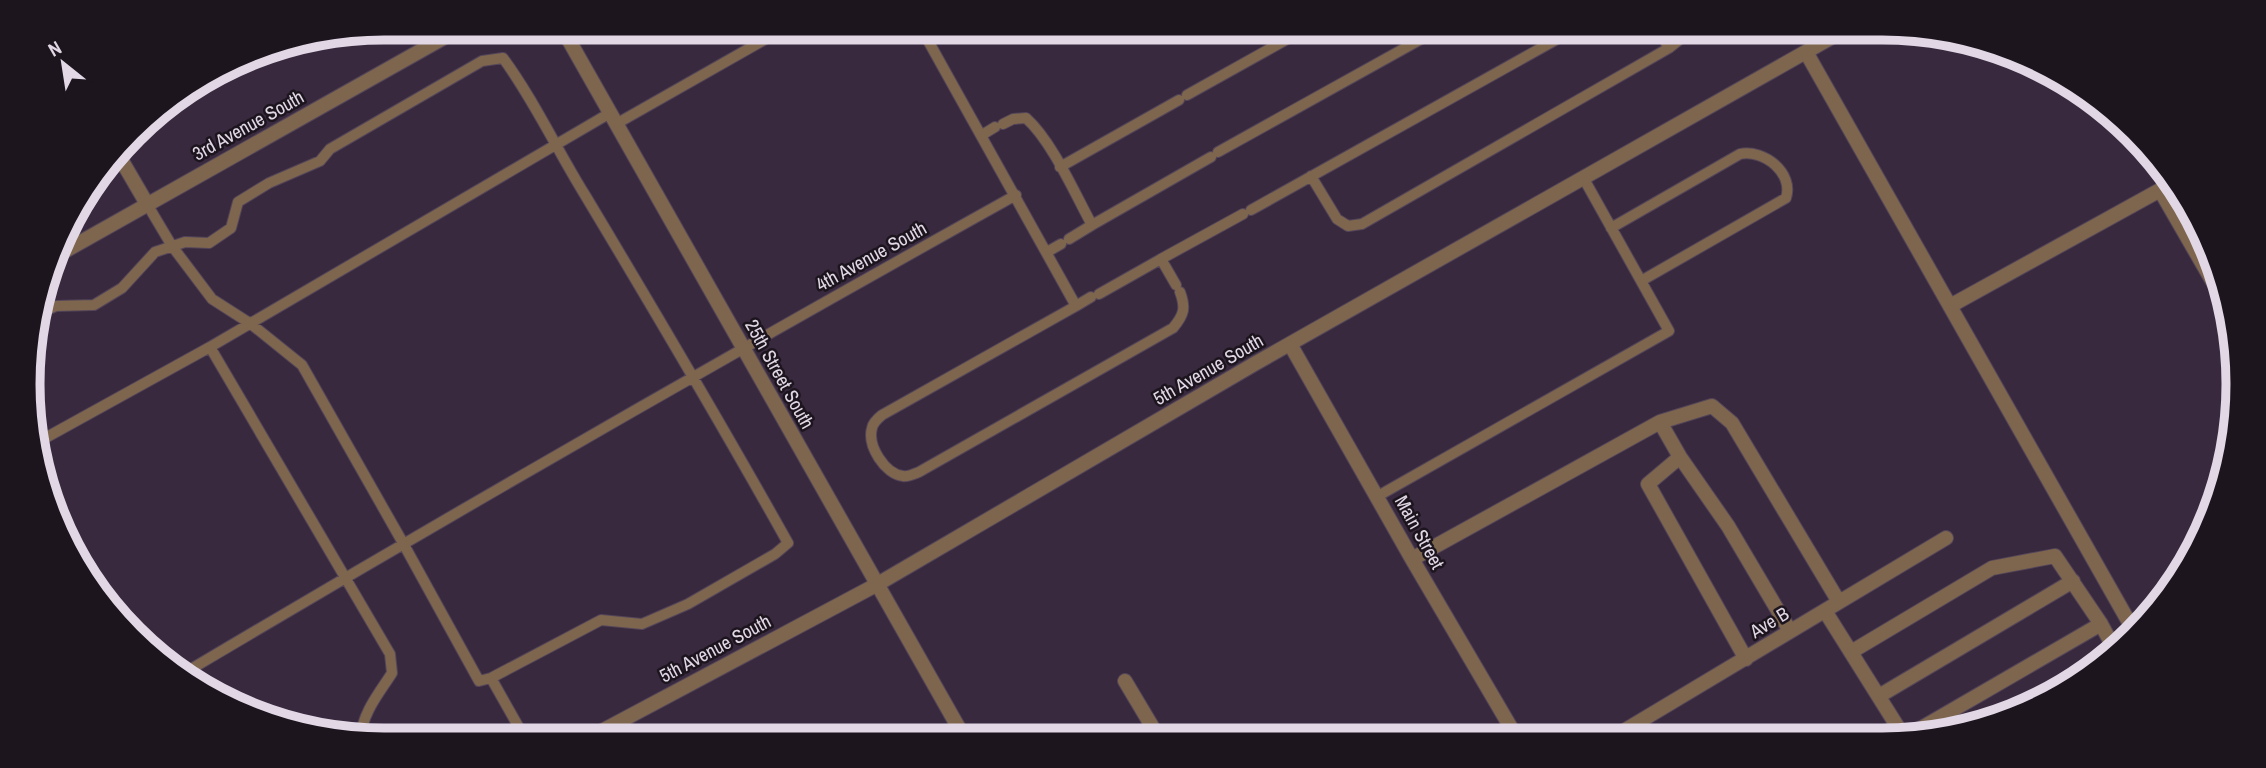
<svg xmlns="http://www.w3.org/2000/svg" width="2266" height="768" font-family="'Archivo Narrow',sans-serif">
<rect width="100%" height="100%" fill="#38293e"/>
<g fill="none" stroke-linecap="round" stroke-linejoin="round">
<g stroke="#534559" stroke-width="12">
<path id="lane" d="M921 28 1076 306 882 415C877 419 873 423 872 428 867 446 885 474 903 476 908 477 914 474 919 472L1173 328C1184 315 1186 308 1180 292
M1669 48 1694 28
M1187 95 1307 28
M616 124 785 28
M1003 124 1013 119 1026 118C1052 141 1075 194 1092 225L1069 239
M982 135 995 127
M1218 152 1441 28
M1060 167 1179 100
M1311 176 1337 219 1348 226 1362 224 1669 48 1657 28
M1251 210 1577 28
M1092 225 1211 157
M1611 228 1740 154C1764 149 1794 173 1786 198L1641 281
M1047 252 1061 244
M1161 259 1243 214
M1099 294 1161 259 1176 285
M1076 306 1091 297
M38 314 56 306 94 305 122 288 155 252 185 242 209 243 231 228 238 202 269 183 320 161 330 149 482 61 503 58C534 100 557 150 585 195 654 310 722 425 788 543L775 554 688 604 642 624 601 620 491 678 479 681 403 543 302 365 251 324 212 299 172 246 147 204
M38 442 210 347
M1378 496 1669 331 1584 179
M181 675C457 511 736 351 1016 195
M491 678 526 740
M361 737C362 713 380 692 392 673L390 654 210 347 610 113"/>
</g>
<g stroke="#534559" stroke-width="16">
<path id="street" d="M562 28 965 739
M1806 52 2134 631
M119 156 147 204
M2160 190 2220 294
M56 256 461 28
M1950 306 2171 184
M1290 344 1412 559 1517 738
M1660 422 1712 406 1732 423 1839 602
M1680 457 1648 484 1746 659
M1412 559 1660 422 1680 457 1728 526 1790 631
M1825 611 1904 737
M1851 652 1992 568 2055 556 2101 624
M1125 681 1159 738
M1879 696 2073 581
M1906 737 2101 624 2116 652
M1612 738 1946 538
M585 740 876 585 1256 363 1848 28"/>
</g>
<use href="#lane" stroke="#7e654e" stroke-width="10"/>
<use href="#street" stroke="#7e654e" stroke-width="14"/>
</g>
<g text-anchor="middle" stroke-width="5" stroke-linejoin="round" paint-order="stroke">
<g font-size="19" fill="#e1d7e5" stroke="#1c151e">
<text transform="translate(248 125) rotate(-29)" y="7">3rd Avenue South</text>
<text transform="translate(871 256) rotate(-29)" y="7">4th Avenue South</text>
<text transform="translate(1208 369) rotate(-30)" y="7">5th Avenue South</text>
<text transform="translate(780 374) rotate(61)" y="7">25th Street South</text>
<text transform="translate(1420 532) rotate(61)" y="7">Main Street</text>
<text transform="translate(1769 622) rotate(-31)" y="7">Ave B</text>
<text transform="translate(715 648) rotate(-28)" y="7">5th Avenue South</text>
</g>
</g>
<path d="M0 0H2266V768H0ZM384 40H1882A344 344 0 0 1 2226 384V384A344 344 0 0 1 1882 728H384A344 344 0 0 1 40 384V384A344 344 0 0 1 384 40Z" fill="#1c151e" fill-rule="evenodd"/>
<path fill="none" stroke="#e1d7e5" stroke-width="9" d="M384 40H1882A344 344 0 0 1 2226 384V384A344 344 0 0 1 1882 728H384A344 344 0 0 1 40 384V384A344 344 0 0 1 384 40Z"/>
<g transform="translate(63 63) rotate(330)" stroke="#1c151e" stroke-width="5" paint-order="stroke">
<path d="M0-5L12 26L0 18L-12 26Z" fill="#e1d7e5"/>
<text y="-10" font-size="19" font-weight="bold" text-anchor="middle" fill="#e1d7e5">N</text>
</g>
</svg>
